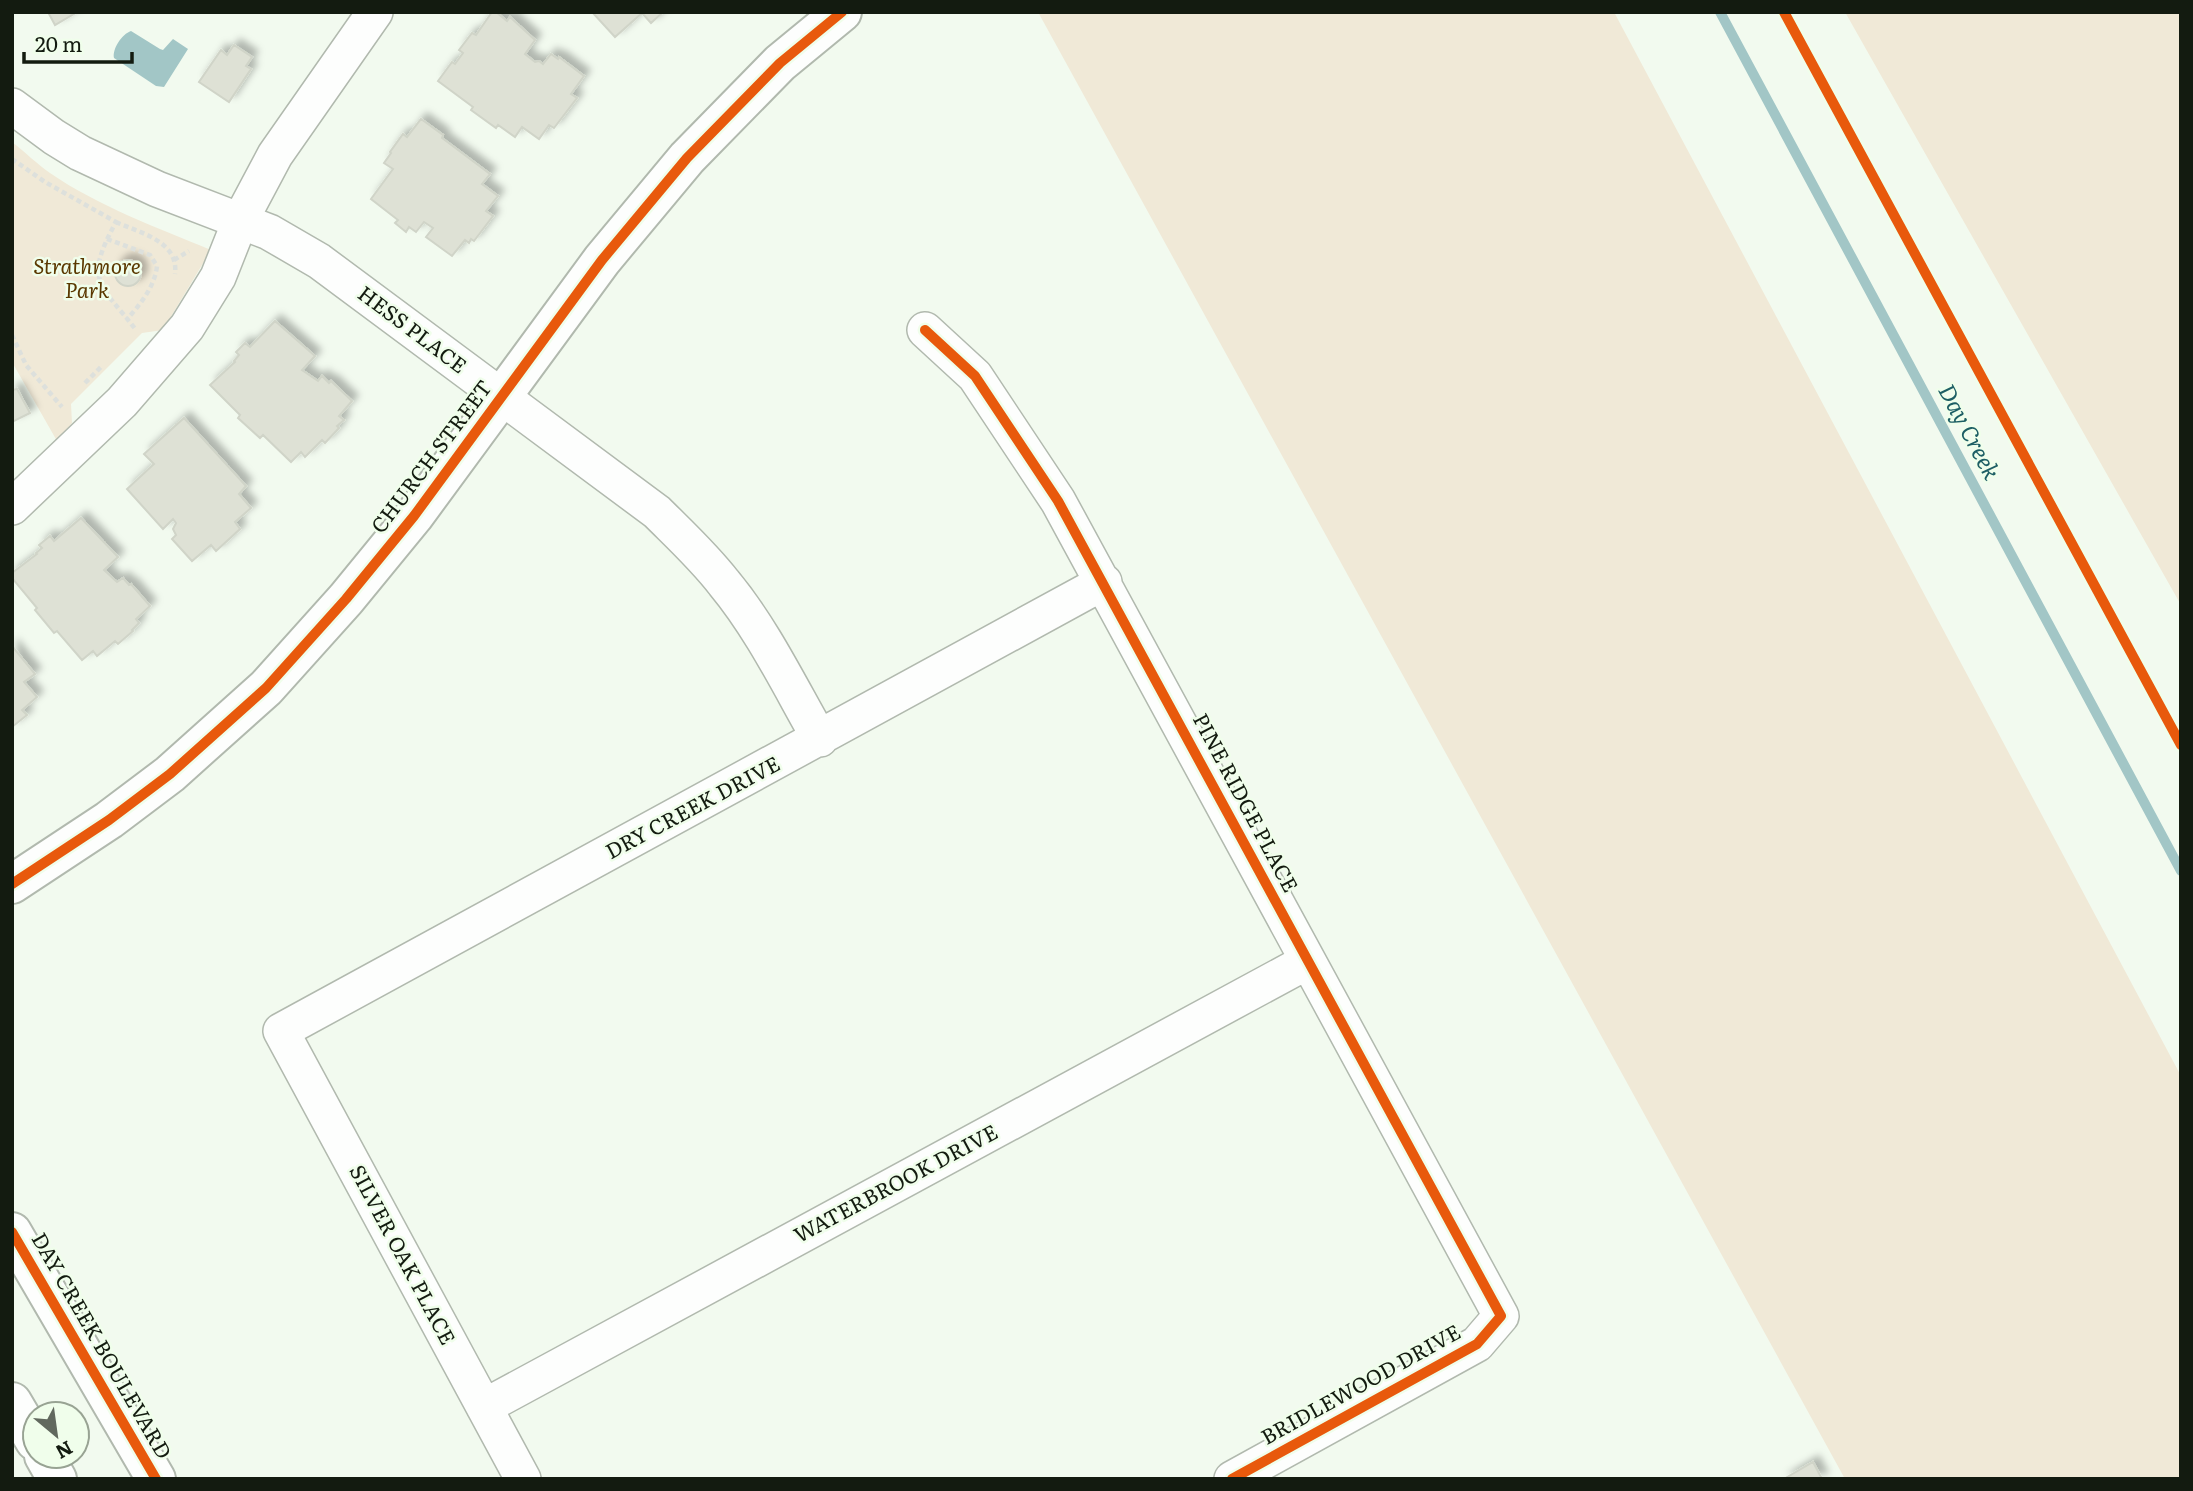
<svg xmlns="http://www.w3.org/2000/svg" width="2193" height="1491" font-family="Literata,serif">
<defs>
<filter id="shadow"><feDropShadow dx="6" dy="-6" stdDeviation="3.5" flood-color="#0004"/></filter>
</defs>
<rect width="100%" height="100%" fill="#f2faef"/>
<path fill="#f0e9d7" d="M1038 12H1614L2181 1076V1479H1845Z
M1845 12H2181V605Z
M12 142C25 152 37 164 50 173 98 206 158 228 211 250L163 330 142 333 71 404 72 423 57 441 12 362Z"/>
<path fill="#a2c6c6" d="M131 31 160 49 163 50 173 39 188 49 164 87 156 86 114 58C112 49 122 34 131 31Z"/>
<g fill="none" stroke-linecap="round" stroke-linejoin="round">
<path stroke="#a2c6c6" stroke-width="10" d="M1720 12 2181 871"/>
</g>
<path fill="#dee1d5" stroke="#d0d4c8" stroke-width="2" filter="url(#shadow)" d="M48 12H77L55 25Z
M492 12H496L507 21 510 17 535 40 525 54 535 62 539 61 543 64 551 54 558 59 559 57 584 76 571 94 577 98 554 128 549 125 539 139 522 127 515 137 498 125 496 128 471 110 473 107 438 81 452 62 455 64 463 53 459 50 472 33 476 35Z
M592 12H663L651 23 642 13 615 37Z
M234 45 252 57 246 66 251 69 229 102 199 82 221 50 227 55Z
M421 119 443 135 442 138 490 174 482 184 498 196 486 211 493 216 474 241 471 239 469 243 465 240 452 256 426 237 433 228 424 222 416 232 409 227 406 232 395 223 398 220 371 199 393 169 384 163 391 153 390 152 403 134 407 137Z
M115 273a13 13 0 1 1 26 0a13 13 0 1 1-26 0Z
M275 321 315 356 302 370 318 381 322 376 329 383 331 381 352 401 339 416 344 420 337 426 339 428 325 443 322 440 305 457 301 452 291 462 263 435 260 438 238 418 240 415 210 385 235 362 234 361 239 355 236 352 245 343 250 347Z
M17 389 30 413 12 422V390Z
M184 418 246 486 239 494 251 508 235 522 240 529 216 551 211 545 192 561 172 539 176 535 173 529 176 523 173 519 163 529 127 489 154 464 144 454Z
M81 518 118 557 104 570 117 582 123 578 129 585 131 584 150 606 136 619 139 623 132 630 133 631 118 644 115 641 97 656 93 651 82 660 57 631 54 633 35 610 37 608 12 578V573L37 554 36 553 42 548 39 545 50 536 54 541Z
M12 646 35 674 24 682 37 697 22 710 27 715 12 727Z
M1813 1462 1822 1479H1784Z"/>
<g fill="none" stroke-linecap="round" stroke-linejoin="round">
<g stroke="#b1b9ae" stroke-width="38">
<path id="minor" d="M12 106 54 137 80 153 157 189 269 232 319 261 657 512C680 535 704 557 724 583 763 630 790 687 820 739
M925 330 975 376 1058 501 1501 1316 1477 1344 1232 1479
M12 507 122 402 187 327 218 277 241 219 275 155 375 12
M484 1407 1308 961
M523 1479 281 1031 1104 582"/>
</g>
<g stroke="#b1b9ae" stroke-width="42">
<path id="secondary" d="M12 884 109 820 170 774 266 688 346 599 414 516 602 260 687 158 780 63 842 12
M12 1232 156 1479
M12 1402 35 1441
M44 1456 57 1479"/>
</g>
<path stroke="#dde0dc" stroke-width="4.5" stroke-dasharray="5 3.5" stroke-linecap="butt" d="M12 159 45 182 116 222C83 282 100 283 136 330
M116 222C140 233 179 241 175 274
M107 239 150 255 157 266C155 286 140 305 127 319
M174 260 189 251
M12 335 26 365 62 407
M85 383 101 367"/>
<use href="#minor" stroke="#fdfefd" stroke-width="35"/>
<use href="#secondary" stroke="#fdfefd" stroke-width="38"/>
<g stroke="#f0feeb" stroke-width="15">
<path id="cycleway" d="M1784 12 2181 745
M925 330 975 376 1058 501 1501 1316 1477 1344 1232 1479
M12 884 109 820 170 774 266 688 346 599 414 516 602 260 687 158 780 63 842 12
M12 1232 156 1479"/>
</g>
<use href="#cycleway" stroke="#e8590c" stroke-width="10"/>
</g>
<g text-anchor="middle" stroke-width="5" stroke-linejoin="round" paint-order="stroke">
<g font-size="21" font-style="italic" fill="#5a3800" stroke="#f0feeb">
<text x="87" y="274">Strathmore<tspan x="87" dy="24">Park</tspan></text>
</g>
<g font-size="21" fill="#131b10" stroke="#f0feeb">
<text transform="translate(412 330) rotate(37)" y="7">HESS PLACE</text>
<text transform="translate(432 457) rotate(-53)" y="7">CHURCH STREET</text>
<text transform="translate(1245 803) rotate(62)" y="7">PINE RIDGE PLACE</text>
<text transform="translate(693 808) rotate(-28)" y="7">DRY CREEK DRIVE</text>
<text transform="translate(896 1184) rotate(-28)" y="7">WATERBROOK DRIVE</text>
<text transform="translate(402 1255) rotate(62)" y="7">SILVER OAK PLACE</text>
<text transform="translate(101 1346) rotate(60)" y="7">DAY CREEK BOULEVARD</text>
<text transform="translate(1361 1385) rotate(-29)" y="7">BRIDLEWOOD DRIVE</text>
</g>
<g font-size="23" font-style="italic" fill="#1d5e64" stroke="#f0feeb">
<text transform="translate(1969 432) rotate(62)" y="8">Day Creek</text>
</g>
</g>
<rect width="2193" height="1491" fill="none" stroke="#131b10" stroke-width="28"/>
<g transform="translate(56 1435) rotate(151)"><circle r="33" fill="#f0feeb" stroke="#98a393" stroke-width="2"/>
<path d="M0-5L12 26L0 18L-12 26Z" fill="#61695e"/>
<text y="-10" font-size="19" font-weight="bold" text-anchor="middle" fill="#131b10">N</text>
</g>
<path d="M24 52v10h108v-10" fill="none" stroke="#131b10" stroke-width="3.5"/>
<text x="35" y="52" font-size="21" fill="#131b10" stroke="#f0feeb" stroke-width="5" paint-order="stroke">20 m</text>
</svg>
